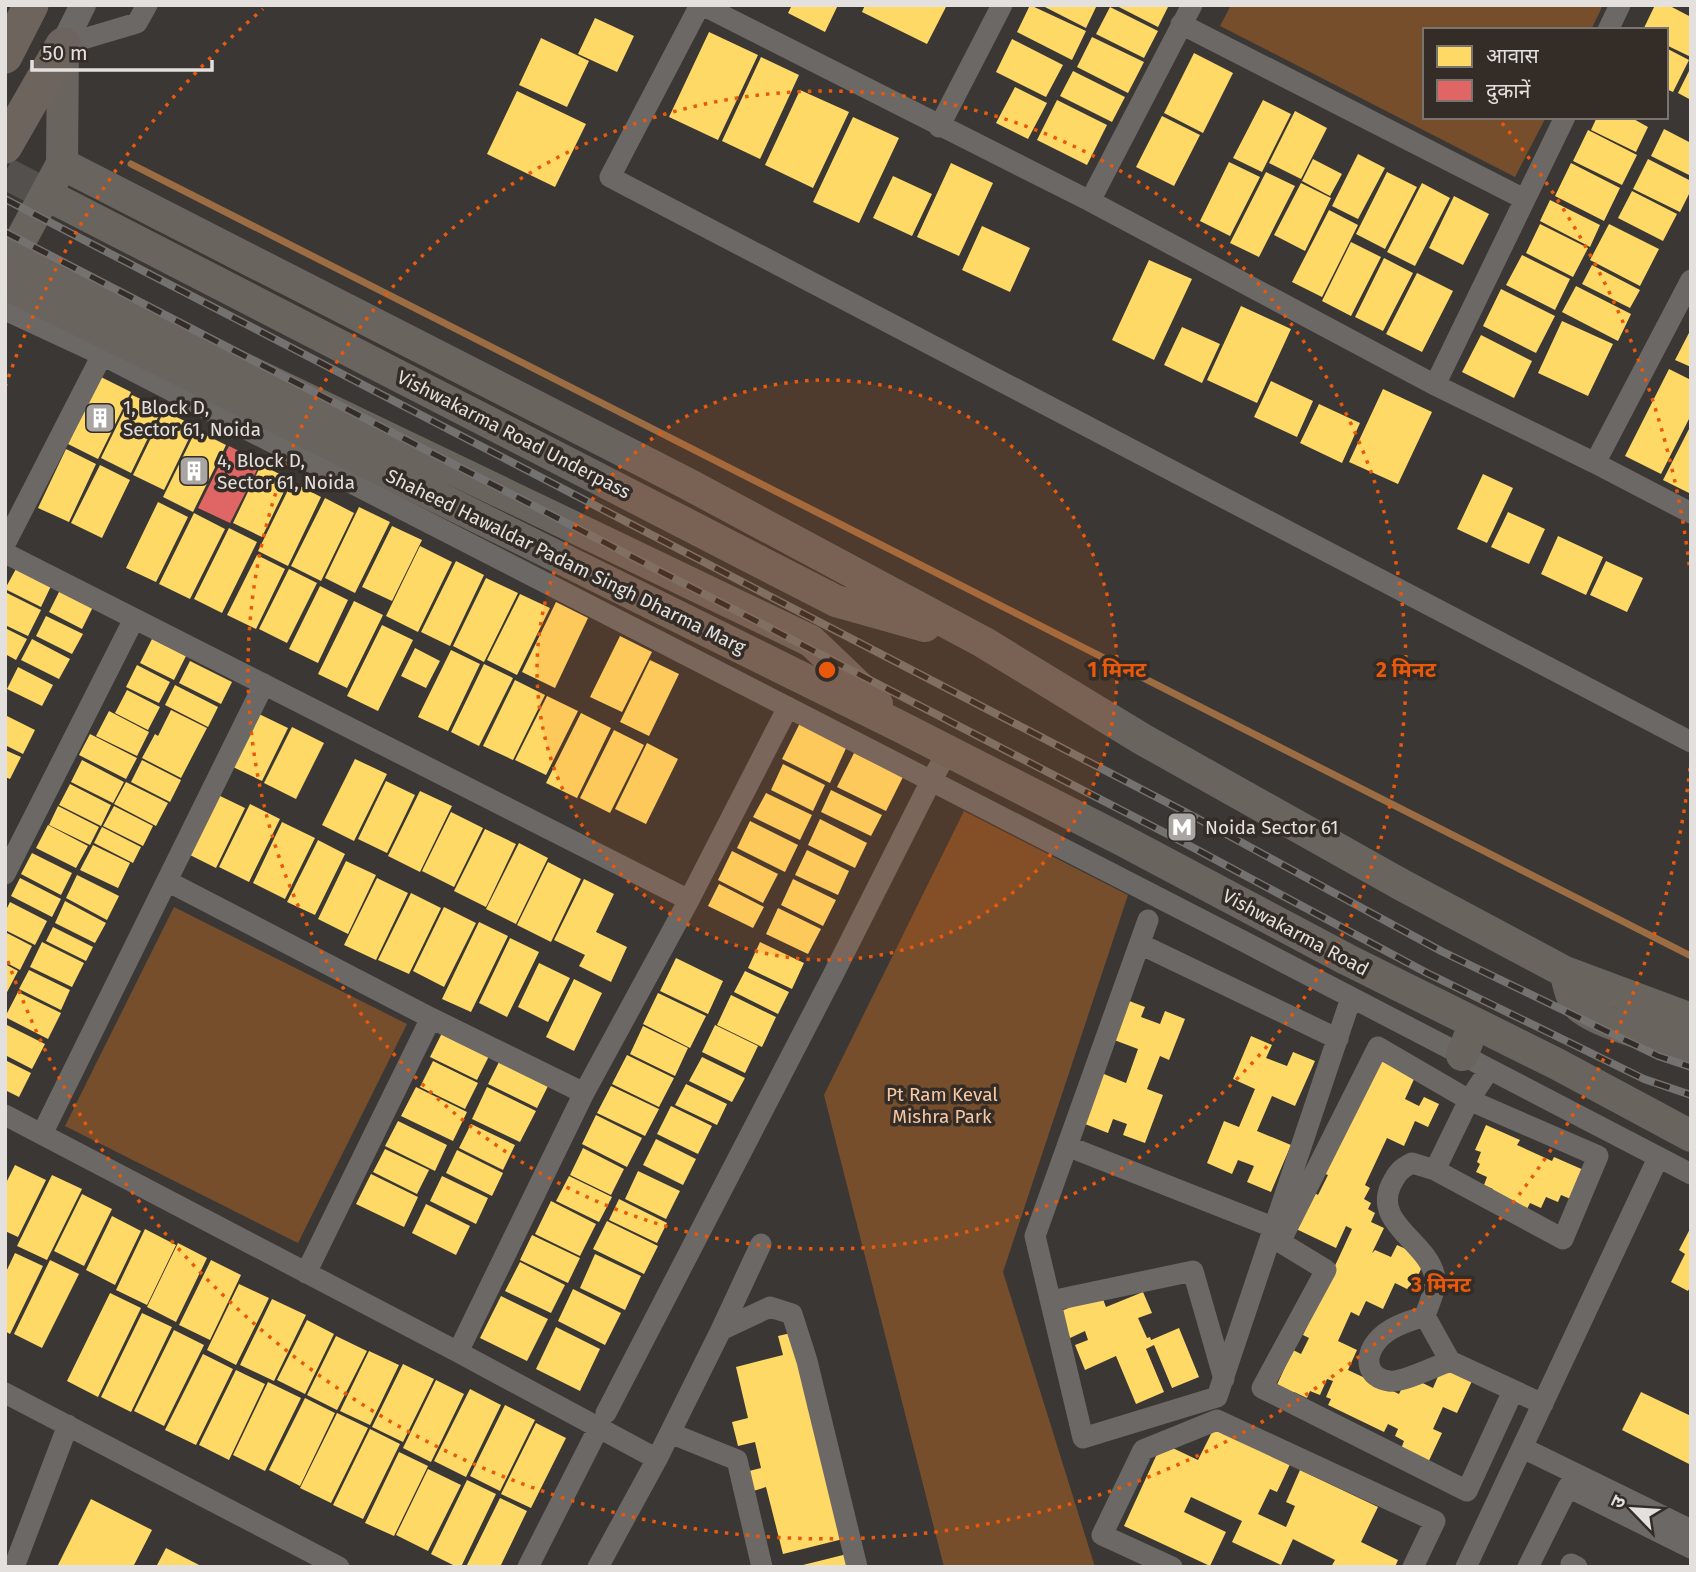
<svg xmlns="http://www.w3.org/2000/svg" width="1696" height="1572" font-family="'Fira Sans','Noto Sans Devanagari',sans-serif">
<rect width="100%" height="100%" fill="#3a3734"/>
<path fill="#774e2c" d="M1231 5H1603L1591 30H1425V117H1546L1515 177 1220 26Z
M964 811 1128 895 1003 1272 1095 1567H944L824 1095Z
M174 907 407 1024 298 1243 65 1126Z"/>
<path fill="#ffd966" d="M792 5H838L825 32 788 13Z
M865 5H947L927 44 862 12Z
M1030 5 1086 31 1072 60 1017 32Z
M1041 5H1097L1086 28Z
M1115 5H1169L1158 27Z
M1655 5H1668L1691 17V57L1666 45V30H1643Z
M1110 7 1158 31 1144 58 1096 34Z
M595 18 634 36 617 72 578 54Z
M709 32 758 55 718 140 669 117Z
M1092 37 1144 62 1128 93 1077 67Z
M541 38 589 61 567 107 519 85Z
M1012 39 1063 65 1046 97 996 72Z
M1666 48 1689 60 1673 92 1666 89Z
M1194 53 1233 73 1203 133 1164 113Z
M761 57 799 75 760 159 722 141Z
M1691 67V100L1678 93Z
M1073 71 1125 97 1112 122 1060 96Z
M1015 87 1047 103 1028 139 996 123Z
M800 90 849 112 813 188 765 165Z
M517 91 586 124 555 187 487 154Z
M1057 100 1107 125 1087 165 1037 140Z
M1263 100 1291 114 1262 172 1233 158Z
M1295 111 1327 128 1301 179 1269 163Z
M1162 116 1200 135 1174 186 1136 167Z
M853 117 899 138 859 223 813 202Z
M1597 117H1630L1648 127 1636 152 1591 130Z
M1664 129 1691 143V176L1651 156Z
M1588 130 1637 155 1622 185 1573 161Z
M1358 154 1385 168 1358 219 1332 206Z
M1313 159 1342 174 1330 196 1302 181Z
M1648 159 1691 181V190L1680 212 1633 189Z
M1229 162 1260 177 1230 236 1200 221Z
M951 163 993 183 959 256 917 237Z
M1571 163 1620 188 1604 221 1555 196Z
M1266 172 1295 186 1259 257 1230 243Z
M1387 172 1417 187 1385 249 1356 234Z
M893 176 932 194 912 236 873 218Z
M1301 183 1331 198 1305 251 1274 235Z
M1422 183 1450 198 1415 266 1387 252Z
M1632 191 1677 214 1663 241 1618 218Z
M1454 196 1489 214 1463 265 1429 248Z
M1550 200 1600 225 1590 247 1540 221Z
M1329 210 1358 225 1322 297 1292 282Z
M1540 224 1588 248 1573 277 1526 253Z
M1609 224 1659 249 1640 286 1590 260Z
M982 226 1030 248 1010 292 962 270Z
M1351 242 1381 257 1351 316 1322 301Z
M1522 255 1570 279 1555 310 1506 285Z
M1384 258 1413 273 1383 331 1355 317Z
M1149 260 1192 279 1154 360 1112 340Z
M1592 265 1640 290 1630 308 1582 284Z
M1417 273 1453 291 1422 352 1386 334Z
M1576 286 1631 314 1618 341 1562 312Z
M1501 289 1555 316 1536 353 1483 326Z
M1241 306 1291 329 1257 403 1207 380Z
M1562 321 1613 344 1588 396 1538 373Z
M1182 327 1220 344 1202 383 1164 365Z
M1691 329V367L1675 360Z
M1481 335 1532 361 1514 398 1462 372Z
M1669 369 1691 380V415L1661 474 1625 456Z
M101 377 131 392 98 459 68 444Z
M1271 381 1313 401 1297 437 1254 417Z
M1383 389 1432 412 1398 484 1349 462Z
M132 395 162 409 131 473 101 458Z
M1319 404 1360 423 1342 463 1300 443Z
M164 411 195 426 164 490 133 475Z
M1691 425V494L1663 480Z
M196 430 226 445 193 512 163 497Z
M66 449 96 464 69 522 38 508Z
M100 465 130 480 102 538 71 523Z
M261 465 290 479 262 537 233 523Z
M1483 474 1513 488 1487 543 1457 529Z
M292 482 321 497 288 566 258 551Z
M325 498 354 513 321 581 291 566Z
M158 502 188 517 156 582 126 568Z
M359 507 390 522 355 593 325 578Z
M1508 512 1545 529 1529 564 1491 547Z
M194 513 225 529 190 599 159 584Z
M392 526 422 540 392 601 362 587Z
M229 528 257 542 222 613 194 599Z
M1558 536 1603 557 1586 595 1541 574Z
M420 546 452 562 418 632 386 616Z
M257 555 285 569 256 629 227 615Z
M456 561 484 575 450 646 421 632Z
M1606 561 1643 578 1627 612 1590 595Z
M17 567 52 584 41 607 5 589Z
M289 569 317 583 287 643 259 629Z
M486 578 518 593 484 662 453 646Z
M320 586 348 600 318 663 289 649Z
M60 590 93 607 82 629 49 612Z
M5 592 41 610 28 636 5 625Z
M520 594 550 608 517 675 487 660Z
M354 601 383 615 347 688 318 674Z
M556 602 588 618 555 688 522 672Z
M46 616 83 634 72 654 36 636Z
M382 625 413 640 378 711 347 696Z
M5 628 27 639 16 660 5 654Z
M620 636 652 652 622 712 590 697Z
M32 639 70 659 59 679 21 660Z
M152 639 186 656 174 680 140 663Z
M415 648 440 661 426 688 401 676Z
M451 650 480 664 448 731 418 717Z
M650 660 679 674 649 736 620 722Z
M190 661 232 682 221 704 179 683Z
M484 664 513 678 479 746 451 732Z
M137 665 170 682 159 703 126 687Z
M18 667 53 685 42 706 7 689Z
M515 680 545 695 513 760 483 746Z
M175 685 218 707 208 727 165 705Z
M127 690 160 707 148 730 115 713Z
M547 696 578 711 546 775 515 760Z
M171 710 207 728 181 778 142 758 155 734 158 736Z
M109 711 149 732 137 756 96 736Z
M581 713 611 728 577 798 546 783Z
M259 714 288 728 262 781 233 767Z
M5 715 35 730 23 754 5 745Z
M801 721 848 744 830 783 782 759Z
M292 727 324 743 296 799 264 783Z
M614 730 644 745 610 813 580 798Z
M90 734 137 758 126 779 79 755Z
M647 743 678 759 646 824 615 809Z
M5 750 21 757 10 779 5 777Z
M854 753 903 777 886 811 837 787Z
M355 759 387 774 354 841 322 825Z
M82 760 124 782 113 803 71 782Z
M142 760 181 780 170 802 131 782Z
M783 764 825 785 813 811 771 790Z
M386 781 415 795 387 853 358 839Z
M126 782 168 803 156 826 114 804Z
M70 784 111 805 101 826 59 805Z
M831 790 882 815 871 836 821 812Z
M420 791 452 806 420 872 388 856Z
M766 793 812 815 800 840 753 817Z
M216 794 245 808 216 868 186 853Z
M250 804 280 819 249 882 219 867Z
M58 806 99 827 90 845 49 825Z
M114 806 153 826 143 846 103 826Z
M451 812 483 828 454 887 422 871Z
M820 819 867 843 855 868 808 845Z
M750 821 798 845 785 872 737 848Z
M282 822 315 838 285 899 253 883Z
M48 825 88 846 76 868 36 848Z
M102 827 141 847 133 863 94 843Z
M485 829 516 844 486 907 454 891Z
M318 840 345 854 315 915 287 902Z
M519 843 548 858 516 924 486 909Z
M93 845 130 863 118 888 80 870Z
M807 850 849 871 838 895 795 875Z
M732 851 778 874 763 903 718 880Z
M32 853 72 873 61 895 21 874Z
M346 861 376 875 348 934 318 919Z
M548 862 581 879 551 942 517 925Z
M77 875 119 896 107 920 66 898Z
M20 878 61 899 52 917 11 896Z
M377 878 408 893 376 960 344 945Z
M584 879 614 894 596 932 627 947 611 982 579 966 585 955 554 940Z
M793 879 836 900 823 926 781 905Z
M719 884 764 907 753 928 708 906Z
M411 893 441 908 409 974 378 960Z
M65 901 106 923 95 943 55 923Z
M10 902 47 921 35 945 5 930V912Z
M444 907 476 923 444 987 413 971Z
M778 908 821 929 808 954 766 934Z
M479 922 508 936 471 1012 442 999Z
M53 927 93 947 86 961 46 941Z
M5 932 32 946 20 970 5 962Z
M510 938 539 952 507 1017 479 1003Z
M42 942 84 963 72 987 30 967Z
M760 942 804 963 792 989 748 968Z
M676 958 723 981 708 1014 660 991Z
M539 963 570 978 548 1022 518 1007Z
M5 964 18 971 5 996Z
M29 970 70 990 61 1010 19 989Z
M745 971 789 992 778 1014 734 992Z
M574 979 602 993 574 1051 546 1037Z
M18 992 61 1013 48 1039 5 1017Z
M658 993 706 1016 690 1048 643 1024Z
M731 995 776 1017 762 1047 717 1025Z
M1124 999 1145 1007 1141 1017 1160 1024 1165 1011 1185 1019 1169 1060 1160 1056 1147 1089 1163 1095 1145 1143 1123 1135 1127 1124 1113 1119 1108 1133 1080 1122 1099 1072 1126 1083 1138 1049 1109 1038Z
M5 1024 45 1044 32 1069 5 1055Z
M715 1025 758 1046 745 1073 702 1052Z
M643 1026 688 1048 675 1076 630 1054Z
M445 1027 492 1050 477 1080 430 1057Z
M1251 1036 1272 1045 1266 1058 1287 1066 1293 1052 1315 1061 1295 1106 1272 1096 1257 1131 1291 1145 1271 1192 1247 1182 1254 1166 1238 1160 1232 1174 1207 1163 1224 1121 1239 1127 1255 1089 1233 1079Z
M627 1055 674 1078 659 1107 612 1084Z
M502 1056 551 1080 537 1108 488 1084Z
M702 1057 745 1078 732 1102 689 1081Z
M1377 1059 1415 1077 1405 1099 1419 1106 1424 1097 1439 1104 1428 1127 1415 1121 1404 1146 1387 1138 1365 1185 1370 1188 1364 1199 1371 1203 1368 1209 1375 1213 1371 1222 1384 1228 1372 1253 1375 1250 1391 1257 1397 1245 1426 1258 1411 1291 1395 1283 1383 1309 1366 1301 1359 1316 1351 1312 1338 1341 1357 1350 1348 1370 1399 1394 1408 1376 1433 1388 1442 1367 1472 1381 1457 1413 1443 1407 1433 1429 1442 1433 1426 1467 1401 1449 1404 1441 1395 1436 1398 1429 1388 1424 1384 1432 1328 1405 1331 1399 1326 1397 1333 1381 1327 1379 1320 1395 1310 1391 1307 1398 1294 1392 1292 1397 1275 1389 1293 1350 1301 1354 1309 1338 1303 1335 1352 1229 1346 1226 1336 1248 1294 1228 1311 1191 1318 1195 1328 1175 1323 1173Z
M5 1060 31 1073 19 1097 5 1090Z
M433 1061 478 1083 465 1109 420 1087Z
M686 1084 727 1104 717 1125 675 1105Z
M611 1086 659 1109 645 1136 597 1113Z
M416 1087 467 1112 453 1141 401 1116Z
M487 1087 536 1111 520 1142 472 1119Z
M671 1106 712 1126 698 1154 657 1134Z
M596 1115 642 1138 627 1167 582 1144Z
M398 1121 447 1145 435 1171 385 1146Z
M471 1124 515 1145 503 1170 459 1148Z
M1486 1125 1520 1140 1517 1145 1552 1161 1554 1157 1586 1171 1573 1200 1561 1195 1558 1202 1546 1197 1541 1208 1530 1203 1526 1211 1491 1194 1493 1189 1484 1185 1487 1177 1476 1172 1480 1164 1477 1162 1481 1152 1475 1150Z
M656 1139 696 1159 683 1185 643 1165Z
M583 1148 624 1169 611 1195 570 1175Z
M385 1149 429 1170 417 1194 373 1172Z
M457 1150 503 1173 492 1196 446 1173Z
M15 1165 46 1180 18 1237 5 1231V1185Z
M638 1171 680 1191 666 1219 625 1199Z
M371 1174 418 1197 404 1227 356 1204Z
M52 1175 82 1189 47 1260 17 1246Z
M442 1176 488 1198 476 1224 430 1201Z
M569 1176 612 1197 599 1222 556 1201Z
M82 1194 112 1209 84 1266 54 1251Z
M619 1199 667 1223 657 1243 609 1220Z
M551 1201 596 1224 580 1256 535 1234Z
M426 1204 470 1226 456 1255 412 1233Z
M112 1216 141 1231 115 1285 86 1270Z
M607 1221 658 1246 644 1274 593 1249Z
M1691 1227V1285L1688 1291 1671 1282 1685 1254 1679 1250Z
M145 1229 176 1245 147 1305 116 1290Z
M532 1235 580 1258 568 1283 520 1260Z
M178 1243 207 1258 176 1322 147 1307Z
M15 1253 43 1266 10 1334 5 1331V1274Z
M595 1254 641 1276 625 1310 580 1288Z
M50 1260 79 1274 42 1348 14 1334Z
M211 1260 241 1275 210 1340 179 1325Z
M520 1262 565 1285 551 1313 505 1291Z
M239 1284 269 1298 236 1365 207 1350Z
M573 1289 621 1313 605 1345 558 1321Z
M1143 1292 1152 1313 1138 1318 1147 1338 1150 1337 1151 1340 1179 1328 1199 1377 1172 1388 1154 1345 1146 1349 1164 1392 1136 1404 1116 1356 1085 1370 1075 1345 1088 1340 1085 1331 1070 1338 1059 1312 1101 1294 1106 1307Z
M110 1293 141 1308 98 1397 67 1381Z
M501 1296 548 1319 527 1361 480 1338Z
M272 1299 306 1315 274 1381 240 1365Z
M142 1313 172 1327 131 1412 101 1397Z
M307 1320 334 1334 305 1394 277 1380Z
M556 1327 600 1349 580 1391 536 1369Z
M174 1330 204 1345 164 1426 134 1411Z
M795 1332 847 1538 783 1554 766 1487 750 1492 745 1472 761 1468 755 1442 738 1446 732 1422 748 1418 736 1367 783 1355 778 1336Z
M336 1336 367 1351 337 1410 307 1395Z
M369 1351 399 1365 370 1425 340 1411Z
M203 1354 233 1369 196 1445 165 1430Z
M403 1364 434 1379 403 1442 372 1427Z
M236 1370 265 1384 229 1460 199 1445Z
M436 1380 464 1394 431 1462 403 1448Z
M268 1382 301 1398 265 1471 233 1455Z
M470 1389 501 1405 466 1477 434 1461Z
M1641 1392 1691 1416V1465L1622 1430Z
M305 1398 335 1413 300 1486 269 1470Z
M505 1405 535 1420 500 1491 470 1476Z
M337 1413 368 1428 331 1503 300 1488Z
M536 1423 566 1438 531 1508 501 1494Z
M1215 1426 1291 1462 1277 1492 1270 1489 1258 1514 1286 1527 1295 1506 1286 1502 1300 1470 1378 1507 1361 1542 1398 1560 1395 1567H1331L1335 1560 1293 1539 1281 1565 1232 1542 1242 1521 1191 1497 1184 1512 1226 1532 1210 1566 1124 1526 1162 1443 1198 1460Z
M370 1429 400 1444 363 1519 333 1505Z
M399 1452 428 1466 394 1536 365 1523Z
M428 1469 461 1485 428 1551 396 1535Z
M467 1480 496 1494 461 1567H457L431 1554Z
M500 1498 527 1511 500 1567H466Z
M91 1499 152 1530 133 1567H57Z
M166 1548 203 1567H156Z
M847 1554 850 1567H800L799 1566Z"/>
<path fill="#e06666" d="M229 446 261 462 230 523 198 508Z"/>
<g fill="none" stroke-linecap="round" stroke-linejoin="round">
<path stroke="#9c6c43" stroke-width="7" d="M131 164 1691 956"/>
<path stroke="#54504d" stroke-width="32" stroke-dasharray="32 16" stroke-linecap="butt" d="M5 173 55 199"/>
<path stroke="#6b6866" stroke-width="21" d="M700 5 610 177 1691 742
M702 5 1090 201 1435 385 1595 463 1691 513
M1181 24 1524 199
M1608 30 1620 5
M63 45 137 23 147 5
M939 127 1002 5
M1090 201 1192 5
M5 310 102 355 1243 941 1691 1174
M1435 385 1565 117
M1595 463 1691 280
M5 544 102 355
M5 553 689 900
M5 874 134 619
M167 881 431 1018 584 1093
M1148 920 1035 1236 1083 1438 1217 1397 1351 998
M1140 944 1338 1039
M5 1115 458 1352 657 1459
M42 1134 264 684
M1067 1146 1275 1228
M1435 1170 1563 1239 1598 1156 1469 1100 1378 1047 1280 1242 1326 1270 1262 1388 1467 1491 1513 1391
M306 1273 431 1018
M1051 1301 1193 1271 1224 1379
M1425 1316C1409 1321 1388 1327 1377 1341 1364 1357 1366 1378 1389 1381 1402 1383 1436 1366 1450 1361L1543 1404
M721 1330 761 1244
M458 1352 584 1093 689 900 788 707
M1450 1361 1425 1316C1428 1306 1436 1290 1435 1279 1432 1244 1372 1224 1391 1185 1397 1173 1400 1169 1412 1163L1435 1170 1469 1100 1489 1070
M5 1393 339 1567
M606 1413 833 975 931 781 948 751
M670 1433 737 1460 762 1567
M1523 1448 1691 1530
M1571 1564 1577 1567
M14 1567 68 1425
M528 1567 598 1429
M598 1567 657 1459 721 1330 770 1307 792 1314 807 1361 857 1567
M1172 1567 1102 1535 1143 1450 1217 1420 1435 1521 1413 1567
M1466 1567 1658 1158
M1528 1567 1568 1487 1691 1548"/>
<path stroke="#6b6866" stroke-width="26" d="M63 45 83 5"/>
<path stroke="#6a645e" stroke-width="32" d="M62 164 686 483 983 642 1142 739 1402 885 1565 972 1691 1019
M55 199 836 601 925 626
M25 258 242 368 811 641 877 704
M5 269 62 164 63 45
M5 283 901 727 1124 841 1346 959 1557 1064 1691 1136
M1565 972C1568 981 1570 996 1576 1003 1593 1024 1664 1039 1691 1048
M1462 1055 1475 1023"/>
<path stroke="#6d655d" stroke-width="35" d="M5 56 31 5
M5 146 63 45"/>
<g stroke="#747270" stroke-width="8">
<path id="rail" d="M5 199 1191 815 1441 951 1658 1056 1691 1067
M5 232 1177 839 1427 973 1644 1079 1691 1095"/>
</g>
<use href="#rail" stroke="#332c27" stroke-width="5" stroke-dasharray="16" stroke-linecap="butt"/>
</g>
<circle cx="827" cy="670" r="290" fill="#e8590c" fill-opacity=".12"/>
<g fill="none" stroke="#e8590c" stroke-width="3.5" stroke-dasharray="3.5 7">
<circle cx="827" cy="670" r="290"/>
<circle cx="827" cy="670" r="579"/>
<path d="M1690 768A869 869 0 0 1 5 953M5 387A869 869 0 0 1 263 9M1502 123A869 869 0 0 1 1690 572"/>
</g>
<defs>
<g id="building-square" transform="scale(1.575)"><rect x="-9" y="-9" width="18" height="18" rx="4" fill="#a8a5a2" stroke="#332c27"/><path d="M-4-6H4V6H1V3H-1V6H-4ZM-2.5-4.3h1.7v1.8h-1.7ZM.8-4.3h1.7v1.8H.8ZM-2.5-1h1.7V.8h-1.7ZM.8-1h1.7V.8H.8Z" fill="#fff"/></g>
<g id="metro-square" transform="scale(1.575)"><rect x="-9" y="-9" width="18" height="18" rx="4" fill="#a8a5a2" stroke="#332c27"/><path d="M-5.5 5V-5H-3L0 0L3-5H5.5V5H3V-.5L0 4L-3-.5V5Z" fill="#fff"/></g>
</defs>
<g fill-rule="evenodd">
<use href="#building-square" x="100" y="418"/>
<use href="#building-square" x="194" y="471"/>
<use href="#metro-square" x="1182" y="827"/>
</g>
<g text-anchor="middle" stroke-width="7" stroke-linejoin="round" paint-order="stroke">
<g font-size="19" fill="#e4e0dd" stroke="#332c27" text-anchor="start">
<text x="123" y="414">1, Block D,<tspan x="123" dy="22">Sector 61, Noida</tspan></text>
<text x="217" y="467">4, Block D,<tspan x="217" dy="22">Sector 61, Noida</tspan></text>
<text x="1205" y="834">Noida Sector 61</text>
</g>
<g font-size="19" fill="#e4e0dd" stroke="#332c27">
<text transform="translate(514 434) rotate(27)" y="7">Vishwakarma Road Underpass</text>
<text transform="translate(566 561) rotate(26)" y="7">Shaheed Hawaldar Padam Singh Dharma Marg</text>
<text transform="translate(1296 932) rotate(28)" y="7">Vishwakarma Road</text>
</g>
<g font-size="19" fill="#f7c8a4" stroke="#332c27">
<text x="942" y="1101">Pt Ram Keval<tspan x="942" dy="22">Mishra Park</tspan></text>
</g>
</g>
<circle cx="827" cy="670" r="10" fill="#e8590c" stroke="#332c27" stroke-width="3.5"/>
<g font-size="21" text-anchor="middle" font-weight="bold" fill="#e8590c" stroke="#332c27" stroke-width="7" stroke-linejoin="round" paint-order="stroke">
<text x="1117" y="677">1 मिनट</text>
<text x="1406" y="677">2 मिनट</text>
<text x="1441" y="1292">3 मिनट</text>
</g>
<rect width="1696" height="1572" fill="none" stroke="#e4e0dd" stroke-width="14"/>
<rect x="1423" y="28" width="245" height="91" fill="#332c27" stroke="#7a7470" stroke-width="2"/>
<rect x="1437" y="46" width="35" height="21" fill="#ffd966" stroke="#7a7470" stroke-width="2"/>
<text x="1486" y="63" font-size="21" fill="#e4e0dd">आवास</text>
<rect x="1437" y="80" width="35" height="21" fill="#e06666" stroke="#7a7470" stroke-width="2"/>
<text x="1486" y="98" font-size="21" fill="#e4e0dd">दुकानें</text>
<g transform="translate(1633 1509) rotate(295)" stroke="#332c27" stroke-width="5" paint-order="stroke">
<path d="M0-5L12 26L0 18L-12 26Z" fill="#e4e0dd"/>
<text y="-10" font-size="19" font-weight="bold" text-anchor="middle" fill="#e4e0dd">उ</text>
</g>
<path d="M32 60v10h180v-10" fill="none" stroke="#e4e0dd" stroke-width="3.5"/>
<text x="42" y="60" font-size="21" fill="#e4e0dd" stroke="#332c27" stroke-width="5" paint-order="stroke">50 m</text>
</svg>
